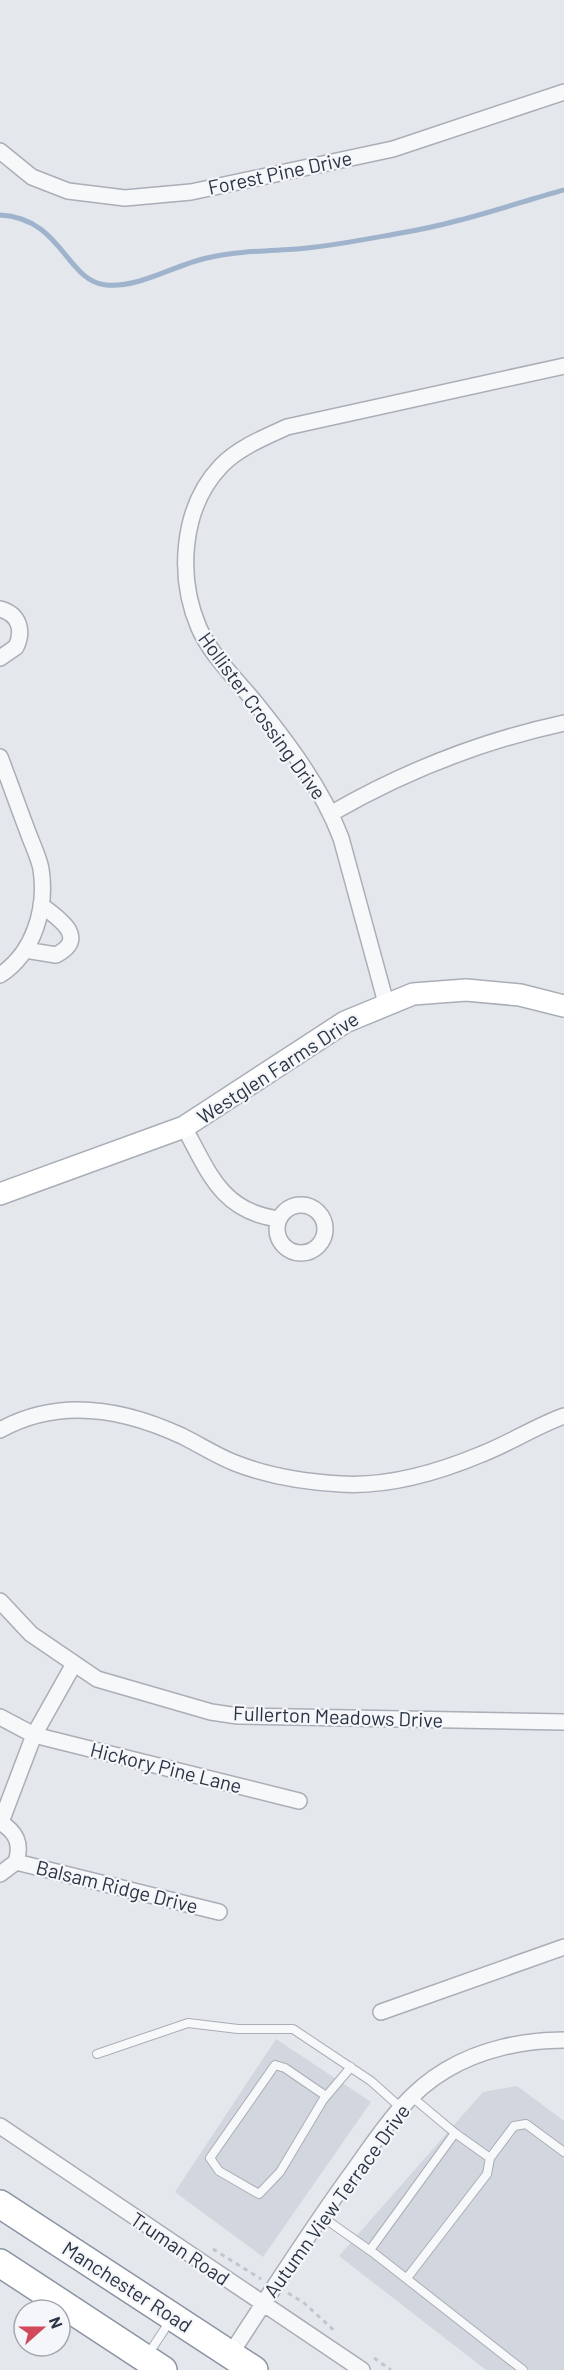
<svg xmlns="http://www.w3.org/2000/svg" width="564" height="2370" font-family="Barlow,sans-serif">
<rect width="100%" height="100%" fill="#e4e7ec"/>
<path fill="#d2d6de" d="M276 2039 371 2102 263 2257 175 2192Z
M517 2086 564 2121V2370H486L339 2256 483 2092Z"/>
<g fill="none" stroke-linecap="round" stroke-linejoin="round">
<path stroke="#9fb4cc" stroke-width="5" d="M0 215C62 218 66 281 106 285 140 288 174 265 207 258 237 251 267 251 297 249 332 246 367 239 401 233 456 224 510 205 564 190"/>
<g stroke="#a9aeb7" stroke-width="10">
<path id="lane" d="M97 2054 188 2023 238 2029H293L371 2081 400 2107
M326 2096 285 2068 275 2065 210 2158 219 2171 259 2194 280 2172 323 2100 351 2067
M412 2097 455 2133 490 2158 514 2126 526 2124 564 2152
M321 2216 375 2254 523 2370
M370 2250 455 2133
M407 2278 487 2174 490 2158
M147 2356 170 2321"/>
</g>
<g stroke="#a9aeb7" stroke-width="18">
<path id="street" d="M0 151 32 177 68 191 125 198 191 192 393 149 564 92
M0 609C19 614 24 630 16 647L0 658
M0 757C10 783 19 809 29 835 33 846 39 858 41 869 47 908 34 953 0 975
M332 813C405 771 481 741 564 723
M25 950 56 955C90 938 57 917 41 905
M386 1003 341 838C322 788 287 742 254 701 235 678 211 655 199 628 177 577 181 508 221 466 238 448 265 437 287 427L564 366
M184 1127C209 1173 222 1212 279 1219
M277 1229a24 24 0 1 1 48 0a24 24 0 1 1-48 0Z
M0 1430C59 1397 124 1409 182 1436 200 1445 217 1456 235 1463 268 1476 305 1482 341 1484 389 1487 439 1472 482 1454 510 1443 536 1426 564 1416
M0 1601 31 1634 97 1679 211 1712 238 1716 564 1722
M0 1717 34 1735 299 1801
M0 1822C16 1832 22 1843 16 1862L0 1874
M1 1822 34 1735 74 1664
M16 1862 219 1912
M381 2012 564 1947
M0 2126 362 2370
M230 2355C269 2295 307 2235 349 2177 378 2137 403 2095 446 2070 481 2049 524 2040 564 2040"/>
</g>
<g stroke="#a9aeb7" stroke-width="24">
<path id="secondary" d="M0 1194 184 1127 345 1022 413 994 466 990 520 995 564 1006"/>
</g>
<g stroke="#8b94a3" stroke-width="30">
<path id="highway" d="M0 2204 254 2370
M0 2263 163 2370"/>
</g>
<path stroke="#c2c5cb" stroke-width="3" stroke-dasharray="4.5 4.5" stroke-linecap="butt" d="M213 2249 261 2279
M288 2293 304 2303 336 2332
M374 2358 391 2370"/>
<use href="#lane" stroke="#f7f8fa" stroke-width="8"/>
<use href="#street" stroke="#f7f8fa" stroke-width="15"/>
<use href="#secondary" stroke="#fff" stroke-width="21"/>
<use href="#highway" stroke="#fff" stroke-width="27"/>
</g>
<g text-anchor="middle" stroke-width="4.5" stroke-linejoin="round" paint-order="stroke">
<g font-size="20" fill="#2b3445" stroke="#f4f6f9">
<text transform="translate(280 173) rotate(-12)" y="7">Forest Pine Drive</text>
<text transform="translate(262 716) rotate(54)" y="7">Hollister Crossing Drive</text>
<text transform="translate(278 1068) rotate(-33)" y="7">Westglen Farms Drive</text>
<text transform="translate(338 1717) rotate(2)" y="7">Fullerton Meadows Drive</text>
<text transform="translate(166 1768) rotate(14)" y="7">Hickory Pine Lane</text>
<text transform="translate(117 1887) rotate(14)" y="7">Balsam Ridge Drive</text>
<text transform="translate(337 2201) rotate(-54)" y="7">Autumn View Terrace Drive</text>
<text transform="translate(180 2249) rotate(34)" y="7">Truman Road</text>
<text transform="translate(127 2287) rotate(33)" y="7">Manchester Road</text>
</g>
</g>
<g transform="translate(42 2328) rotate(69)"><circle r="28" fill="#f4f6f9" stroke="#a4a8b1" stroke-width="1.5"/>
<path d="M0-4.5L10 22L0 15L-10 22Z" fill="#d1495b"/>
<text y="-9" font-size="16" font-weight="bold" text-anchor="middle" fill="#2b3445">N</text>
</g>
</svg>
